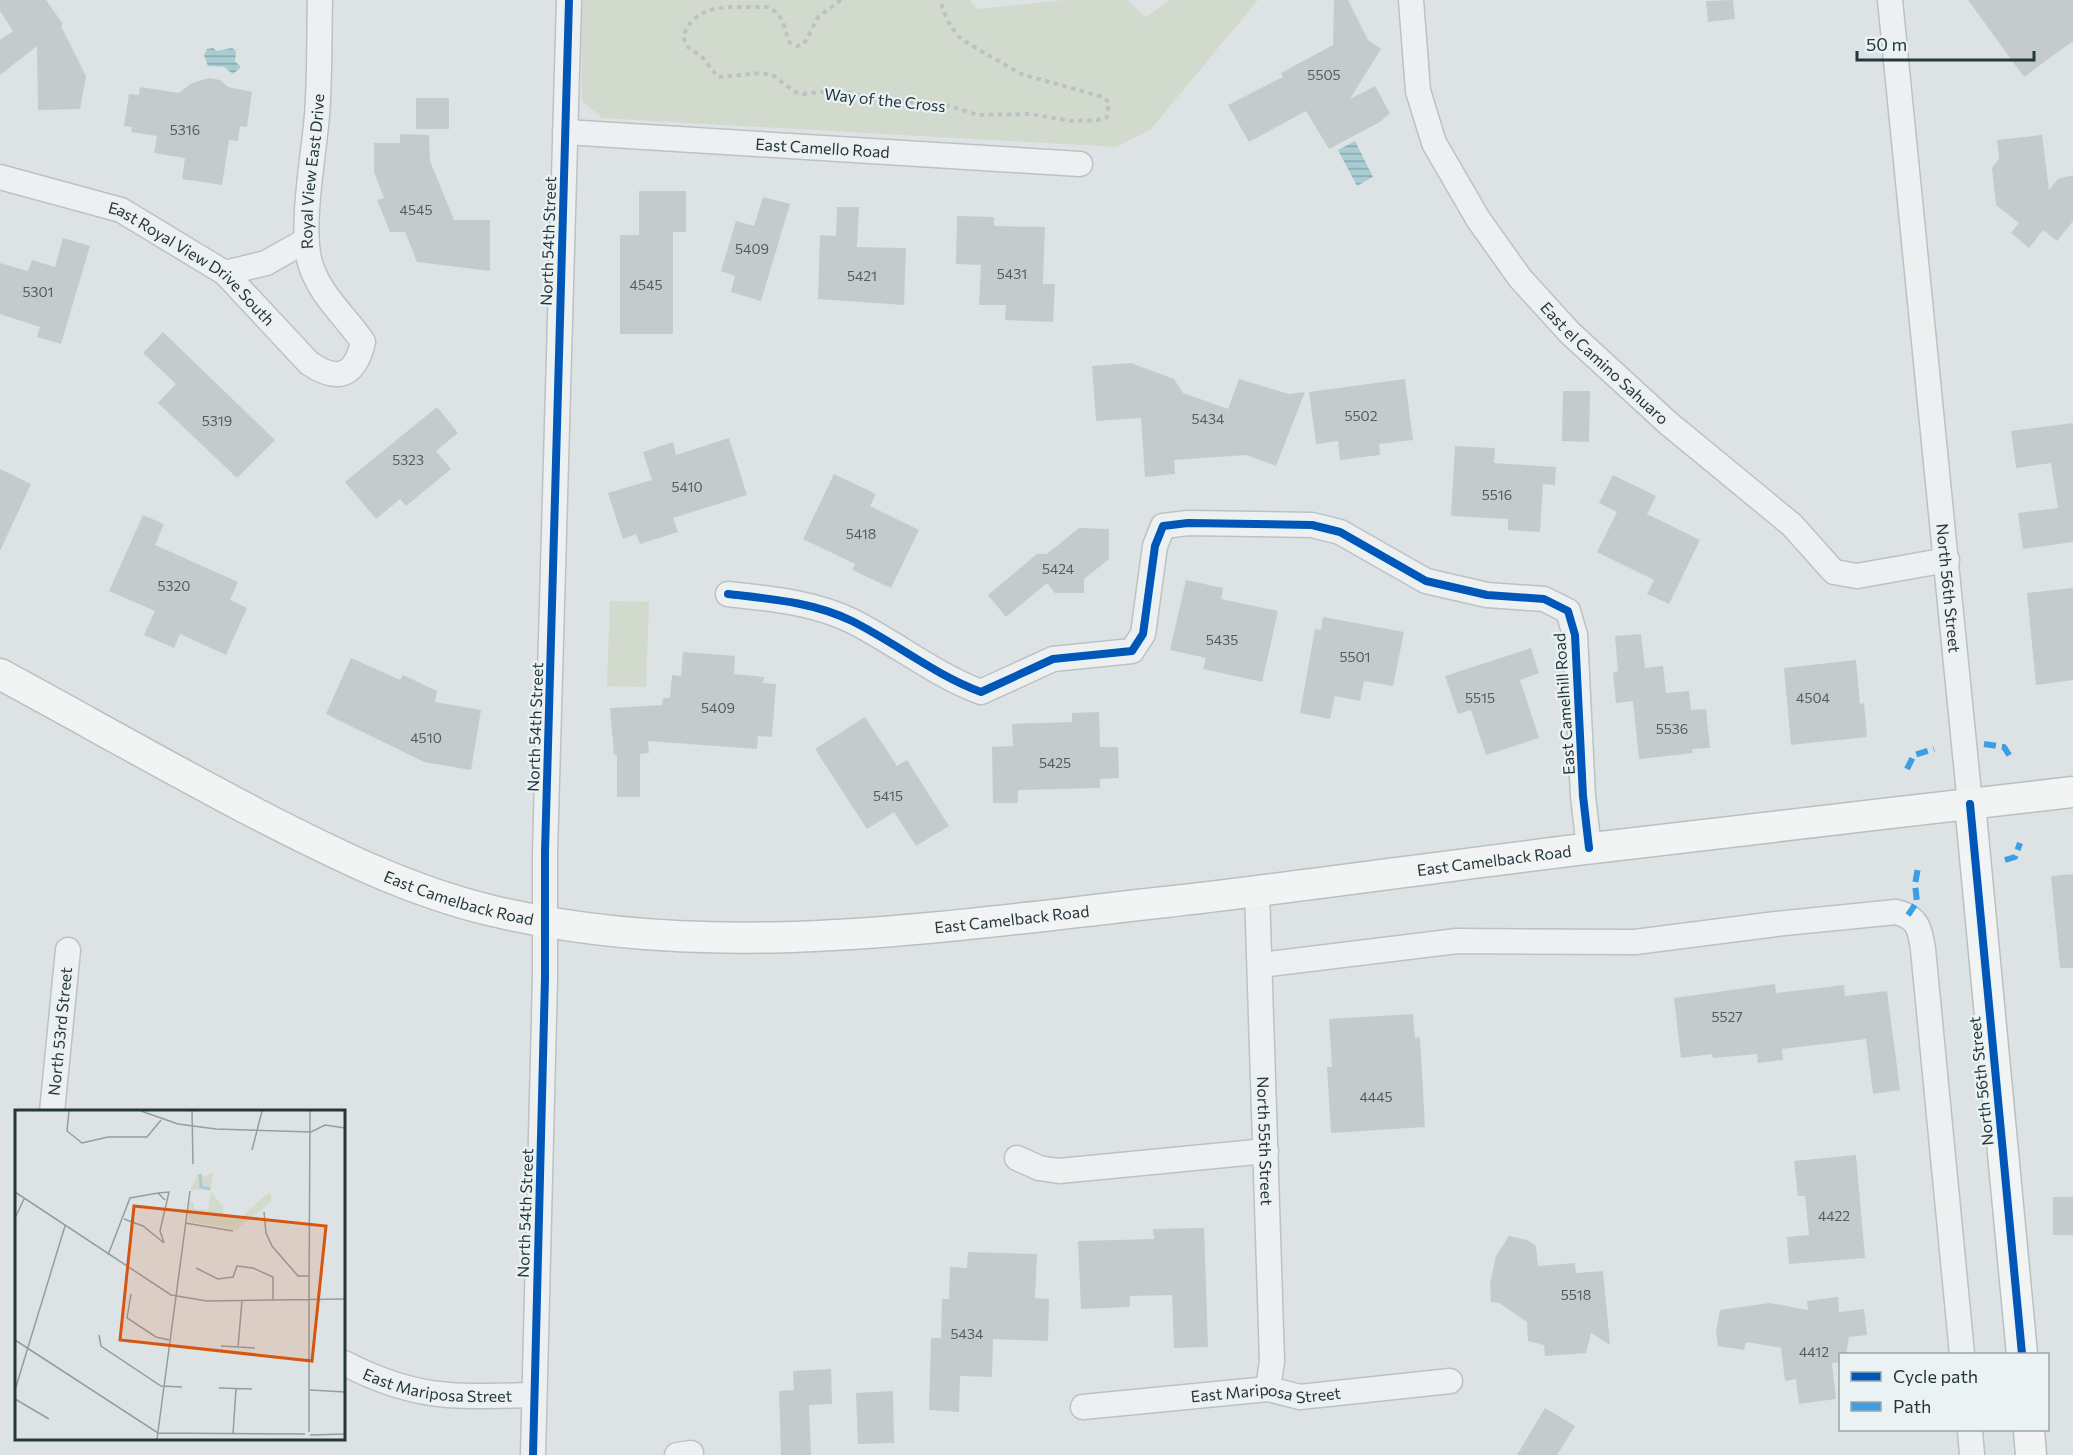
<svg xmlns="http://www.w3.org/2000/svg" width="2073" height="1455" font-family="Commissioner,sans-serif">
<defs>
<pattern id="water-rules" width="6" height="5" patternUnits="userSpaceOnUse" patternTransform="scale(1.5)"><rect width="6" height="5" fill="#a8ccd2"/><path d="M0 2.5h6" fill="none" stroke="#89a6ac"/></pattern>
</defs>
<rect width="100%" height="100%" fill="#dde3e4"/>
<path fill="#d2d9cd" d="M581 0H970L976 9 1064 0H1127L1146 17 1170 0H1258L1150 130 1116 147 602 118 582 101Z
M610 601 649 602 646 687 607 686Z"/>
<path fill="url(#water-rules)" d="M213 48 217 51 232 48 236 51 235 61 241 67 233 74 224 67 208 66 204 55 207 49Z
M1355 141 1373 177 1357 186 1338 150Z"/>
<path fill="#c5cbcc" d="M0 0H46L63 24 61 26 86 76 80 109 38 110 37 46 0 75V40L13 31 0 11Z
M1334 0H1348L1368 40 1381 49 1350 99 1375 86 1390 113 1380 122 1329 149 1306 111 1249 142 1228 105 1283 77 1281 73 1333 45Z
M1733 0 1735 19 1708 22 1706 1Z
M1968 0H2073V41L2024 77Z
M209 78 220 80 228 87 252 92 247 127 240 126 238 141 229 140 222 185 182 179 185 158 154 153 157 136 131 132 132 127 124 126 129 94 139 95 140 87 179 93 192 83Z
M416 98H449V129H416Z
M400 134 429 135 430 161 454 220H490V271L417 262 405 232H390L377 200 384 198 374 172V143H400Z
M2042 135 2049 190 2058 179 2073 175V221L2057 241 2043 230 2029 248 2011 233 2019 223 1996 205 1992 168 1999 159 1997 140Z
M639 191H686V232H673V334H620V235H639Z
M763 197 790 204 761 301 731 292 735 276 721 271 736 221 754 226Z
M837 207H859L857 247 906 248 904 305 818 299 820 235 836 236Z
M957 216 994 217V226L1045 227 1043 284H1055L1053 322 1005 320 1006 305H979L981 265 956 264Z
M63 238 90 246 61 344 37 337 40 327 0 314V263L28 271 32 260 55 267Z
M163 332 275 440 237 478 158 403 176 384 143 353Z
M1131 363 1174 379 1183 393 1228 409 1239 379 1289 394 1305 392 1276 466 1246 455 1174 460 1175 474 1145 477 1141 418 1096 421 1092 366Z
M1405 379 1413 440 1379 444 1380 455 1340 460 1338 441 1316 444 1309 392Z
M1563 391H1590L1589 442 1562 441Z
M437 407 458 433 436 451 451 469 406 506 400 499 376 519 345 482Z
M2073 423V542L2023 549 2018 513 2058 508 2051 463 2016 468 2011 431Z
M729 438 747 495 673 518 678 532 640 544 636 534 623 539 608 493 652 480 643 452 673 442 676 455Z
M1455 446 1495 448 1494 463 1556 467 1555 485 1543 484 1540 532 1508 530V519L1451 516Z
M0 469 31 484 0 551Z
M834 474 876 494 870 506 919 530 891 588 852 570 855 564 803 539Z
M1613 475 1656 496 1647 514 1700 540 1669 604 1647 594 1654 580 1597 552 1617 512 1599 503Z
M143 515 164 524 155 545 238 582 230 600 247 608 226 655 180 634 174 648 144 635 155 611 109 591Z
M1079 528 1109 529V559L1084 579V593H1055L1047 583 1006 617 988 595 1037 554H1047Z
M1186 580 1223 588 1221 599 1278 611 1262 682 1203 669 1206 658 1170 650Z
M2073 588V680L2036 685 2027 593Z
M1323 617 1404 632 1393 686 1364 681 1360 701 1335 696 1330 719 1300 713 1315 629 1321 630Z
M1641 634 1645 668 1663 666 1666 693 1689 691 1691 710 1706 709 1710 748 1692 749 1693 753 1639 759 1633 701 1616 703 1613 672 1618 671 1615 636Z
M1531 648 1539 673 1520 680 1539 738 1486 755 1471 710 1458 714 1445 676Z
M683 652 735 656 734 674 764 677 763 683 776 684 772 737 758 736 757 749 648 741 649 753 640 754V797H617V755H614L610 708 662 705 663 698H670L672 675 681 676Z
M351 658 400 680 403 675 437 691 435 702 481 710 471 770 424 762 326 714Z
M1856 660 1860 704 1864 703 1867 737 1791 745 1784 668Z
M1099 712 1100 747H1118L1119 778 1100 779V788L1018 790V803H993L992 747 1013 746 1012 724 1072 722V713Z
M865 717 897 766 907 760 949 826 916 846 894 812 867 829 815 749Z
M2073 874V968H2060L2051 876Z
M1775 984 1776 993 1844 985 1845 996 1887 991 1900 1090 1873 1094 1866 1039 1782 1049 1783 1060 1758 1063 1757 1054 1713 1058 1712 1054 1681 1058 1674 998Z
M1413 1014 1415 1038 1420 1037 1425 1127 1331 1133 1327 1067H1332L1329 1019Z
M1856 1155 1865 1258 1789 1264 1787 1237 1809 1235 1805 1196H1798L1794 1161Z
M2053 1197H2073V1235H2053Z
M1204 1228 1208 1347 1174 1348 1172 1295 1130 1296V1307L1081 1309 1078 1241 1154 1239 1153 1229Z
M1509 1236 1527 1240 1536 1246 1538 1266 1575 1263 1576 1273 1603 1271 1610 1345 1591 1333 1586 1353 1545 1356 1544 1345 1528 1341 1527 1322 1499 1303 1491 1302 1490 1284 1496 1256Z
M968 1252 1037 1254 1035 1298 1049 1299 1048 1341 993 1339 992 1377 960 1376 959 1412 929 1410 931 1338H941L942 1299H949L950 1267 967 1268Z
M1838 1297 1839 1312 1864 1309 1867 1335 1849 1337 1846 1354H1840V1362L1832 1363 1836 1399 1799 1404 1796 1379 1785 1381 1781 1348 1746 1342 1744 1350 1718 1346 1716 1332 1720 1310 1770 1303 1808 1310 1807 1301Z
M831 1369 832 1404 809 1405 811 1455H781L779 1391 794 1390 793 1371Z
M893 1391 894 1443 858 1444 856 1393Z
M1545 1408 1575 1426 1557 1455H1517Z"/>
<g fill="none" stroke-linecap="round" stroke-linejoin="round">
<g stroke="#bcc1c2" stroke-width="27">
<g id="minor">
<path id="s1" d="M1411 0 1418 91 1434 143 1478 219 1520 278 1570 333 1668 423 1792 525 1834 572 1857 576 1947 560"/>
<path id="s2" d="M1890 0 1970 804"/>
<path id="s3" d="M565 132 1080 164"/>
<path id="s4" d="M0 177 121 210 225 273 309 363C338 383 355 376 363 342 346 317 321 296 311 266 299 231 314 155 317 115 320 77 319 38 320 0"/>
<path d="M225 273 266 263 305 241"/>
<path d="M728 594C771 599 813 602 852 621 896 643 935 675 981 692L1053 659 1132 651 1143 634 1155 546 1163 526 1188 523 1312 525 1340 532 1426 581 1487 595 1544 599 1568 611 1575 635 1583 796 1589 848"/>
<path id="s5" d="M1257 892 1272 1361 1268 1389"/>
<path d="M1261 965 1457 941 1635 942 1776 924 1896 912C1917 917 1920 928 1923 949L1962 1354"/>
<path id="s6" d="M52 1112 68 950"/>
<path d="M1017 1158 1039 1168 1059 1171 1266 1151"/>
<path id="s7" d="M344 1363C416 1400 454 1397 533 1395"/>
<path id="s8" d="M1083 1407 1268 1389 1300 1397 1450 1381"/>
<path d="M1970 1430 1972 1455"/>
<path d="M533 1455 545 978V852L569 0"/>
<path d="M677 1455 691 1453"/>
</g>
</g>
<g stroke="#b9c0c2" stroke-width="33">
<g id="major">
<path id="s9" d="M0 674C85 720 169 768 255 813 331 852 408 891 493 911 715 964 943 926 1166 902 1308 886 1450 865 1593 848 1753 828 1913 811 2073 792"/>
<path d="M1970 804 2022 1354"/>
<path d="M2029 1430 2031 1455"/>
</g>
</g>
<path stroke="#bcc2c4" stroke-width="4" stroke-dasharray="4.5 4.5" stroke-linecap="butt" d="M841 0 818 17 804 44 797 46 790 43C783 28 785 14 767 7 735 8 695 0 683 37L688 47 703 58 718 77 762 73 774 76 795 92 803 94 829 91 851 93 871 98 946 105 978 115 1030 114 1071 121 1097 120 1107 117 1109 102 1103 97 1021 74 969 44 958 36 947 20 940 0"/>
<use href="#minor" stroke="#edf0f0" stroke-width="24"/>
<use href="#major" stroke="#f2f4f4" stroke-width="30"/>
<path stroke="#3c9ee3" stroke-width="6" stroke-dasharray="12 6" stroke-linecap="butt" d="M1984 744 2004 747 2011 758
M1907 769 1914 755 1934 749
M2005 860 2015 857 2020 843
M1908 915 1917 902 1915 884 1918 868"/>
<g stroke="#eaf2f4" stroke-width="11">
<path id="cycleway" d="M728 594C771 599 813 602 852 621 896 643 935 675 981 692L1053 659 1132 651 1143 634 1155 546 1163 526 1188 523 1312 525 1340 532 1426 581 1487 595 1544 599 1568 611 1575 635 1583 796 1589 848
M1970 804 2022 1354
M533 1455 545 978V852L569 0"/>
</g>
<use href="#cycleway" stroke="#0057b8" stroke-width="8"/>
</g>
<g text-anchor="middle" stroke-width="4.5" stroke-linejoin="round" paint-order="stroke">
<g font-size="14" fill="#4d5d62">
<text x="1324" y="80">5505</text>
<text x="185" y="135">5316</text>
<text x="416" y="215">4545</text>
<text x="752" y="254">5409</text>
<text x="1012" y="279">5431</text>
<text x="862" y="281">5421</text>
<text x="646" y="290">4545</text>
<text x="38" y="297">5301</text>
<text x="1361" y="421">5502</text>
<text x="1208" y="424">5434</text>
<text x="217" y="426">5319</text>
<text x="408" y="465">5323</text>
<text x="687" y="492">5410</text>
<text x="1497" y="500">5516</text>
<text x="861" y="539">5418</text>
<text x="1058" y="574">5424</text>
<text x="174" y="591">5320</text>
<text x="1222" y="645">5435</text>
<text x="1355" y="662">5501</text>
<text x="1480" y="703">5515</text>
<text x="1813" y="703">4504</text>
<text x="718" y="713">5409</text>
<text x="1672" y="734">5536</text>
<text x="426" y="743">4510</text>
<text x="1055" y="768">5425</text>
<text x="888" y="801">5415</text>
<text x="1727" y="1022">5527</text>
<text x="1376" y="1102">4445</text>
<text x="1834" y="1221">4422</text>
<text x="1576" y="1300">5518</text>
<text x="967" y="1339">5434</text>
<text x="1814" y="1357">4412</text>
</g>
<g font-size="16" fill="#24373d" stroke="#eaf2f4">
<text transform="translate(885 100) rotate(6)" y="6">Way of the Cross</text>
<text dy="6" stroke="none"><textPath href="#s3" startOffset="258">East Camello Road</textPath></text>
<text dy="6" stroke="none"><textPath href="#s4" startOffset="633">Royal View East Drive</textPath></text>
<text transform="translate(548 241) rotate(-88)" y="6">North 54th Street</text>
<text dy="6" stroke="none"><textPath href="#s4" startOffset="214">East Royal View Drive South</textPath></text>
<text dy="6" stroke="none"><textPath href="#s1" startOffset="426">East el Camino Sahuaro</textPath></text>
<text dy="6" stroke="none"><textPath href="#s2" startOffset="591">North 56th Street</textPath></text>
<text transform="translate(1564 704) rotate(-94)" y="6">East Camelhill Road</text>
<text transform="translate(535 727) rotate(-88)" y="6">North 54th Street</text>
<text dy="6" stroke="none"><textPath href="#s9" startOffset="1556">East Camelback Road</textPath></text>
<text dy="6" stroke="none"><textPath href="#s9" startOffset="512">East Camelback Road</textPath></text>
<text dy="6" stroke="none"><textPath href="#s9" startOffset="1070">East Camelback Road</textPath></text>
<text dy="6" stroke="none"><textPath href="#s6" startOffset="81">North 53rd Street</textPath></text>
<text transform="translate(1981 1081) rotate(-96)" y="6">North 56th Street</text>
<text dy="6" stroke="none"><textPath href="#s5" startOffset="249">North 55th Street</textPath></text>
<text transform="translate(525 1213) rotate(-88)" y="6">North 54th Street</text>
<text dy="6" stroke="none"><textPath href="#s7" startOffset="98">East Mariposa Street</textPath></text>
<text dy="6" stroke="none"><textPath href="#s8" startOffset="184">East Mariposa Street</textPath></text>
</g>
</g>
<g transform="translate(15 1110)">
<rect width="330" height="330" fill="#dde3e4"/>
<path d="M198 62 196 79 175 80 183 64 190 67ZM196 81 208 97 209 106 225 108 252 84H256V92L221 120 174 112V92H179V99L193 100Z" fill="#d2d9cd"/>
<path fill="none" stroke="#a8ccd2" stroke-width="3" d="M185 64 186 77 195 79"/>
<path fill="none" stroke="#939ea1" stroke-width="1.5" d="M54 1 52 21 67 33 93 27H132L146 10M126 1 163 14 201 19 296 22 310 15 330 18M177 1 178 54M237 40 247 1M0 82 156 185 192 191 330 189M143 83 154 82 145 121 149 133M249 102 251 123 257 136 283 166H294M0 108 9 89M109 109 128 116 149 133M170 113 218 121M93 145 115 88 143 83 150 90M181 158 203 169 218 167 222 156 238 158 258 167V190M116 184 112 208 141 227 154 230M294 189 295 1M294 189V322M84 225 86 236 146 276 167 277M0 230 143 323 290 324M206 236 240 238M223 237 227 191M204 278 237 279M0 280 50 116M295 280 330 282M0 289 34 309M218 324 221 279M295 325 330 324M142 329 175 81"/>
<path fill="#d45611" fill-opacity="0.15" stroke="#d45611" stroke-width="3" d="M119 96 311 116 297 251 105 230Z"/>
<rect width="330" height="330" fill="none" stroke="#24373d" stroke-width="3"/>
</g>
<rect x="1839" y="1353" width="210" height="78" fill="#eaf2f4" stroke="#9ba7ab" stroke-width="1.5"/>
<rect x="1851" y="1372" width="30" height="9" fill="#0057b8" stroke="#9ba7ab" stroke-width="1.5"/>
<text x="1893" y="1383" font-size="18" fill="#24373d">Cycle path</text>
<rect x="1851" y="1402" width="30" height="9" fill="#3c9ee3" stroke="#9ba7ab" stroke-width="1.5"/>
<text x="1893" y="1413" font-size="18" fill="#24373d">Path</text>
<path d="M1857 51v9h177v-9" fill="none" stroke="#24373d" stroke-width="3"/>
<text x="1866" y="51" font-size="18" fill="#24373d" stroke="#eaf2f4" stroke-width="4.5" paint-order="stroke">50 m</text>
</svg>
